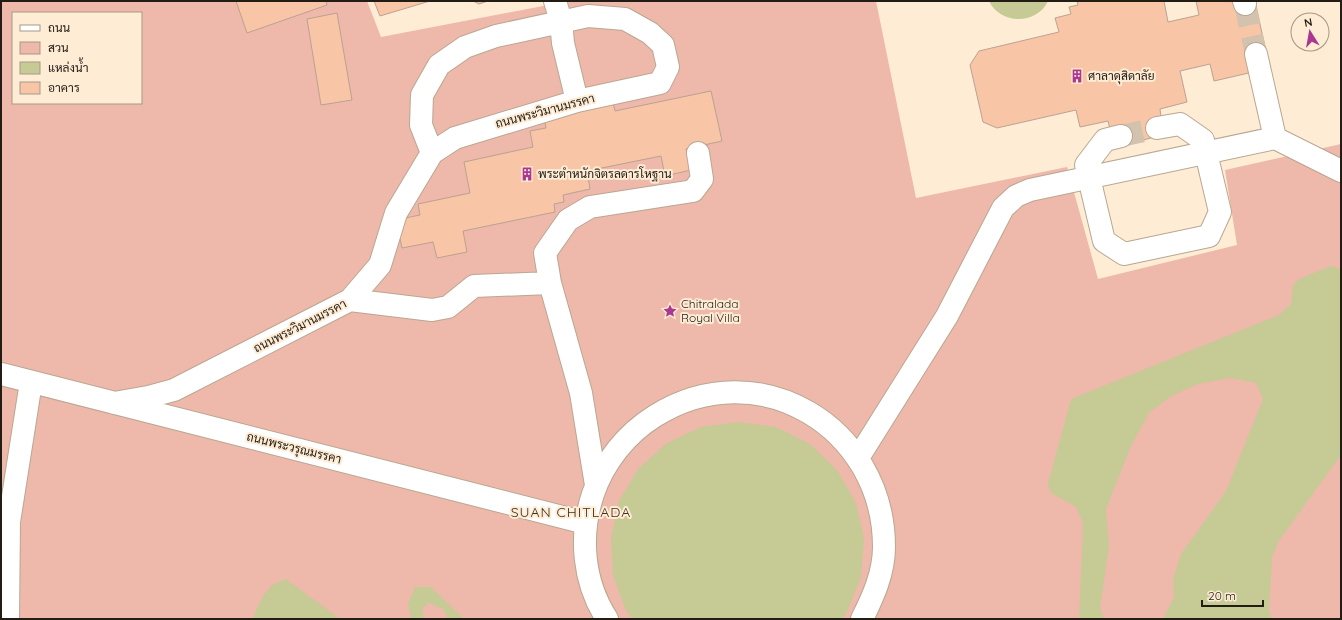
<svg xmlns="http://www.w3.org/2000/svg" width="1342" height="620" font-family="Quicksand,Sarabun,sans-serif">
<rect width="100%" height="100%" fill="#feecd5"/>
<path fill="#eeb8aa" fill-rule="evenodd" d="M1 1H367L381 37 569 1H876L916 198 1067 167 1098 279 1237 245 1225 170 1341 144V619H1ZM13 13H141V103H13Z"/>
<path fill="#c6ca94" d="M989 1H1048C1037 25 1000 25 989 1Z
M1331 266 1341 269V455L1278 542 1272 558 1269 610 1271 619H1163L1174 597 1173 579 1181 554 1226 491 1263 399 1256 383 1230 378 1198 384 1171 396 1149 413 1131 446 1106 509 1109 546 1100 608 1104 619H1079L1083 523 1076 507 1051 493 1048 484 1071 399 1279 315 1291 304 1293 285 1299 279Z
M738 422 776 427 810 444 837 470 856 503 864 539 861 577 847 612 841 619H633L626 611 613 575 611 538 619 501 638 469 667 443 701 427Z
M286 579 340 619H252L263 596 272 585Z
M415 587H431L464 619H448L443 609 428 603 422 609 424 619H411L408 604Z"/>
<path fill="#f8c6a6" stroke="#bba292" d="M236 1H326L327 5 247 33Z
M374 1H430L380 16Z
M473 1H488L479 4Z
M1077 1H1164L1168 22 1199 15 1196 1 1255 2 1266 51 1253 72 1214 81 1210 64 1180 71 1187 102 1160 109 1161 117 1159 136 1123 145 1110 129 1108 121 1080 127 1076 110 997 128 983 122 970 65 979 51 1059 32 1055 18 1071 14 1069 7 1078 5Z
M337 13 352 100 321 105 307 19Z
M711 91 722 141 686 149 691 170 665 176 661 156 587 171 590 189 563 195 564 202 554 204 555 212 463 231 467 252 437 258 433 242 402 248 396 220 420 215 418 204 470 193 464 162 533 147 530 131 546 128 544 117 613 103 615 111Z"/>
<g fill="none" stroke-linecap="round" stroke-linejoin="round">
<path stroke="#d2c2ae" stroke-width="22" stroke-dasharray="22 11" stroke-linecap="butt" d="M1245 4 1256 54
M1121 136 1157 128"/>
<g stroke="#b9a792" stroke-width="24">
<path id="minor" d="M555 1 561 21 563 43 577 101
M1244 1 1245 4
M1256 54 1275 138 1341 171
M1121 136 1105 140 1086 165 1104 241 1124 254 1209 236 1220 212 1203 140 1180 124 1157 128
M350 300 432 310 448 307 474 286 550 283
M1 374 586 523
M114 403 148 397 174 390 350 300 380 265 396 213 432 153 455 138 577 101 660 83 668 67 663 45 650 33 625 19 588 16 496 36 465 47 439 65 422 95 421 125 432 153
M858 458 947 316 1003 208 1016 196 1030 190 1275 138
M596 485 581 393 550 283 545 253 568 220 590 207 693 191 702 179 698 153
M8 619 9 522 31 382
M607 619C583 582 579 536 593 494 604 462 626 434 655 416 758 351 884 427 884 547 884 573 873 597 862 619"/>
</g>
<use href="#minor" stroke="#fff" stroke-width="22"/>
</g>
<defs>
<g id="building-bare" transform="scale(1.08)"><path d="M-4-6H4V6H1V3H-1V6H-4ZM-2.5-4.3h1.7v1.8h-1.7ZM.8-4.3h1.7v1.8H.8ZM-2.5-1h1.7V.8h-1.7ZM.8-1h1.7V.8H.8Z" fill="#aa3791" stroke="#feecd5" stroke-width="2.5" paint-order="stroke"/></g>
<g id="sight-bare" transform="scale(1.08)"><path d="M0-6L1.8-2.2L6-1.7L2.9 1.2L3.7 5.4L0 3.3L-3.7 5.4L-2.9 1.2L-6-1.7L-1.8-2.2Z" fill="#aa3791" stroke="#feecd5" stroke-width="2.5" paint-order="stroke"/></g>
</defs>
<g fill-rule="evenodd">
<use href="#building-bare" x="1077" y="76"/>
<use href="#building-bare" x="527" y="174"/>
<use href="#sight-bare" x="670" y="311"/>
</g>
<g text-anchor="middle" stroke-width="4" stroke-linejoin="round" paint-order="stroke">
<g font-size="12" fill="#221c14" stroke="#feecd5" text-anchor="start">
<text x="1088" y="80">ศาลาดุสิดาลัย</text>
<text x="538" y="178">พระตำหนักจิตรลดารโหฐาน</text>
<text x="681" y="308">Chitralada<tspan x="681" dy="14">Royal Villa</tspan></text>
</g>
<g font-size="12" fill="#221c14" stroke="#feecd5">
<text transform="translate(545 111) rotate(-15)" y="4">ถนนพระวิมานมรรคา</text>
<text transform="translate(300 326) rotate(-27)" y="4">ถนนพระวิมานมรรคา</text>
<text transform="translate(294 448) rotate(14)" y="4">ถนนพระวรุณมรรคา</text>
</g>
<g font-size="14" letter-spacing="1" fill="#3f311e" stroke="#feecd5">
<text x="571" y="517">SUAN CHITLADA</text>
</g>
</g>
<rect width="1342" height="620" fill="none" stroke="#221c14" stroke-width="4"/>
<rect x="12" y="12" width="130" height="92" fill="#feecd5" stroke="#a69988"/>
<rect x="20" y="25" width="20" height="6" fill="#ffffff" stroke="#a69988"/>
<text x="48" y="32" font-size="12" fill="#221c14">ถนน</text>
<rect x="20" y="42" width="20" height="12" fill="#eeb8aa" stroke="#a69988"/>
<text x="48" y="52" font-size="12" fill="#221c14">สวน</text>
<rect x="20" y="62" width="20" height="12" fill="#c6ca94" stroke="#a69988"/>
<text x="48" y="72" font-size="12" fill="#221c14">แหล่งน้ำ</text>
<rect x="20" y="82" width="20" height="12" fill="#f8c6a6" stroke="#a69988"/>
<text x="48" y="92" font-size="12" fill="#221c14">อาคาร</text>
<g transform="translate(1310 32) rotate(349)"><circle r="19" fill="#feecd5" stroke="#a69988"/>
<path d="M0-3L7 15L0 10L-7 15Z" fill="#aa3791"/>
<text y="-6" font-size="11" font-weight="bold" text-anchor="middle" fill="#221c14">N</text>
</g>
<path d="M1202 600v6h61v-6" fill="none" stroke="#221c14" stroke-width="2"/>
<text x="1208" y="600" font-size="12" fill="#221c14" stroke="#feecd5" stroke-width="3" paint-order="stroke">20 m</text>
</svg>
